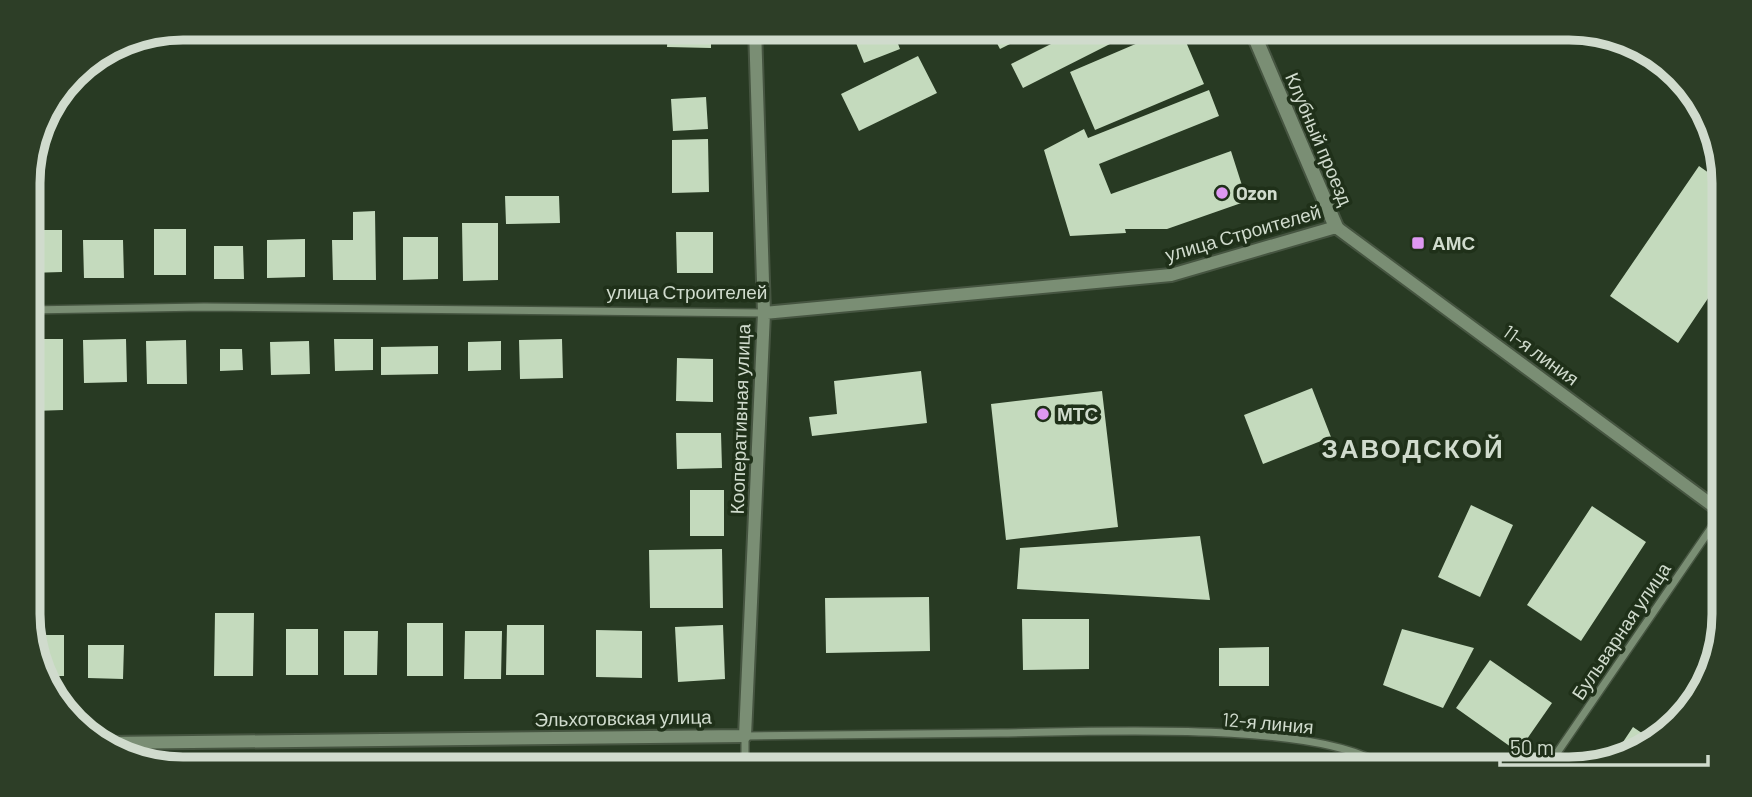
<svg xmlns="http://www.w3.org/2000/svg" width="1752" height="797" font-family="Barlow,sans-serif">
<rect width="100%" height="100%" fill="#283a23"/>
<path fill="#c4dabd" d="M201 28H249V35L201 36Z
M668 28H711V48L667 47Z
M850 28H892L900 49 864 63Z
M989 28H1042L1000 49Z
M1083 28H1104L1112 43 1023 88 1011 64Z
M1112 28H1151L1120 44Z
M1173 28H1180L1204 84 1095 130 1070 72Z
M918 56 937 93 859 131 841 94Z
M1209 90 1219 116 1099 164 1111 194 1231 151 1247 201 1167 229H1125L1126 233 1070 236 1044 150 1084 129 1088 138Z
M706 97 708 129 673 131 671 99Z
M708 139 709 192 672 193V140Z
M1699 166 1723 183V276L1678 343 1610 296Z
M505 196H559L560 223 506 224Z
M375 211 376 280H333L332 240H353V212Z
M462 223H498V280L463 281Z
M154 229H186V275H154Z
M28 230H62V272L29 273Z
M676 232H713V273H677Z
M403 237H438V279L403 280Z
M305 239V277L267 278V240Z
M83 240H123L124 278H84Z
M214 246H243L244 279H214Z
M33 339H63V410L34 411Z
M126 339 127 382 84 383 83 340Z
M334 339H373V370L335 371Z
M562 339 563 378 520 379 519 340Z
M186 340 187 384H147L146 341Z
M309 341 310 374 271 375 270 342Z
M501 341V370L468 371V342Z
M438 346V374L381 375V347Z
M220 349H242L243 370 220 371Z
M677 358 713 359V402L676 401Z
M921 371 927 423 812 436 809 417 837 414 834 381Z
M1312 388 1331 437 1263 464 1244 415Z
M1102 391 1118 527 1006 540 991 404Z
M676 433H721L722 468 677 469Z
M690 490H724V536H690Z
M1471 505 1513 525 1480 597 1438 577Z
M1592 506 1646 542 1581 641 1527 605Z
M1200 536 1210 600 1017 589 1020 548Z
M722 549 723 608H650L649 550Z
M929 597 930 651 826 653 825 598Z
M215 613H254L253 676H214Z
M1724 615 1717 647 1706 639Z
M1022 619H1089V669L1023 670Z
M407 623H443V676H407Z
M507 625H544V675H506Z
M723 625 725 679 678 682 675 627Z
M286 629H318V675H286Z
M1402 629 1474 648 1443 708 1383 685Z
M596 630 642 631V678L596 677Z
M344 631H378L377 675H344Z
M465 631H502L501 679H464Z
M30 635H64V676H47Z
M88 645H124L123 679 88 678Z
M1269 647V686H1219V648Z
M1490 660 1552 703 1518 752 1456 708Z
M1633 727 1655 742 1617 755 1615 754Z"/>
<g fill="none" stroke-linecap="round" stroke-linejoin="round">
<g stroke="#465541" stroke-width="10">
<path id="minor" d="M29 310 204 307 764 313
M745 769V736C830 735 915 734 1000 733 1084 732 1327 719 1387 769
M1546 769 1722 512"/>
</g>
<g stroke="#465541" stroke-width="16">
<path id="tertiary" d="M764 313 1171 275 1336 227 1724 514
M106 743 745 736 764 313 755 28"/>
</g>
<g stroke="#465541" stroke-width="18">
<path id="secondary" d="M1251 28 1336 227"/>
</g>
<use href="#minor" stroke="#7a8e74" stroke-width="7"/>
<use href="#tertiary" stroke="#7a8e74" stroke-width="12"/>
<use href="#secondary" stroke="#7a8e74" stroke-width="14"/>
</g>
<g fill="#de98f2" stroke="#1f3019" stroke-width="2.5">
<circle cx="1222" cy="193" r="7"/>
<rect x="1411" y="236" width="14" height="14" rx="3.5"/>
<circle cx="1043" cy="414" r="7"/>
</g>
<g text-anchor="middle" stroke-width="7" stroke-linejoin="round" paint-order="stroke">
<g font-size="19" fill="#d0dbcd" stroke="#1f3019">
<text transform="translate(1319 139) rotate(67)" y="7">Клубный проезд</text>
<text transform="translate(1243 233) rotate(-16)" y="7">улица Строителей</text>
<text x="687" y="299">улица Строителей</text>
<text transform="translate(1541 355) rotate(36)" y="7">11-я линия</text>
<text transform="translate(740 419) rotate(-88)" y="7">Кооперативная улица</text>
<text transform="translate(1621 631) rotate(-56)" y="7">Бульварная улица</text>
<text transform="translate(623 718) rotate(-1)" y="7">Эльхотовская улица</text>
<text transform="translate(1268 723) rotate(5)" y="7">12-я линия</text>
</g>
<g font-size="19" font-weight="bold" fill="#d0dbcd" stroke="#1f3019" text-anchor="start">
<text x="1236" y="200">Ozon</text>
<text x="1432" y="250">АМС</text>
<text x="1057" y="421">МТС</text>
</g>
<g font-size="26" font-weight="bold" letter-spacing="2" fill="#d0dbcd" stroke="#1f3019">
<text x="1413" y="458">ЗАВОДСКОЙ</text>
</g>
</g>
<path d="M0 0H1752V797H0ZM183 40H1569A143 143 0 0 1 1712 183V614A143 143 0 0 1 1569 757H183A143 143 0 0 1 40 614V183A143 143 0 0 1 183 40Z" fill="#2d3e27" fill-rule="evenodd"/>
<path fill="none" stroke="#d0dbcd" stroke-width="9" d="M183 40H1569A143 143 0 0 1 1712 183V614A143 143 0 0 1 1569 757H183A143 143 0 0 1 40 614V183A143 143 0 0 1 183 40Z"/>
<path d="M1500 755v10h208v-10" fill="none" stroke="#d0dbcd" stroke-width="3.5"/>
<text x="1510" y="755" font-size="21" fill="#d0dbcd" stroke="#1f3019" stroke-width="5" paint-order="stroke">50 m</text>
</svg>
